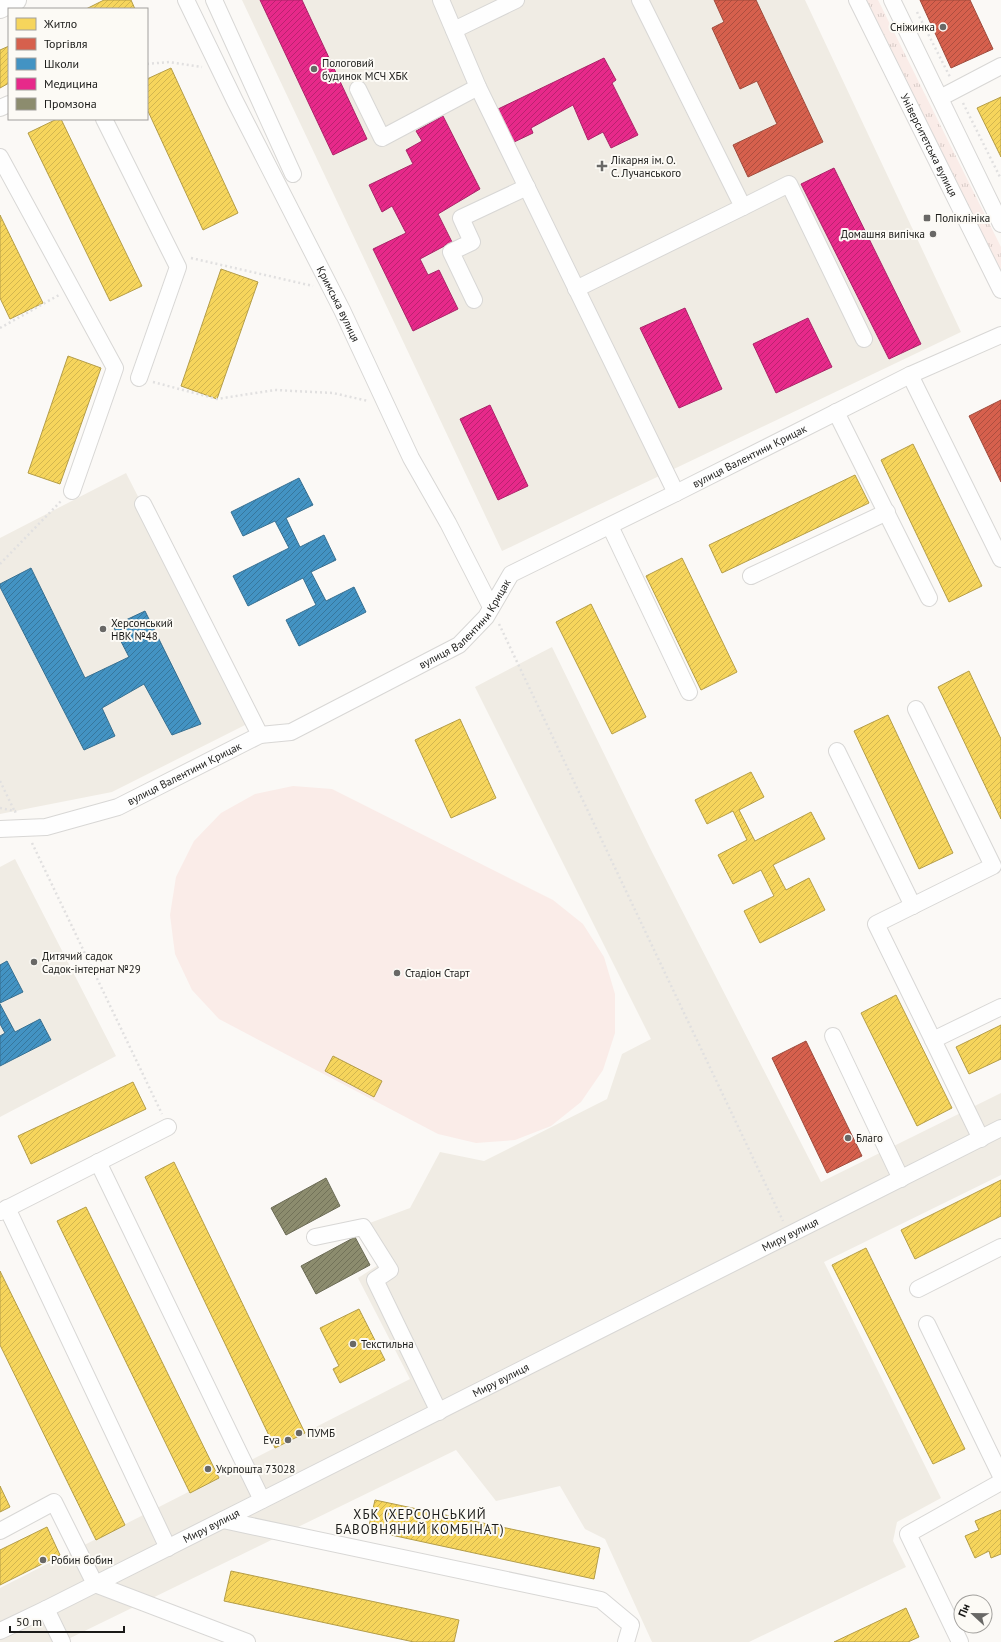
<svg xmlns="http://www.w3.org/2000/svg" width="1001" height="1642" font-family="'PT Sans',sans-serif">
<defs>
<pattern id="grass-tufts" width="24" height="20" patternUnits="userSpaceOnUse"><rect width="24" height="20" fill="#faece8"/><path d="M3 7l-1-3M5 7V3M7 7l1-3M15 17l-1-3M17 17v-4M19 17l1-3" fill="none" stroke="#d6cac6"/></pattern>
<pattern id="homes-hatch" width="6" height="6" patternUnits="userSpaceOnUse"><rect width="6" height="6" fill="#f6d55c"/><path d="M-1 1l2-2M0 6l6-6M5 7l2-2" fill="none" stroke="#d2b64f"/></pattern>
<pattern id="shops-hatch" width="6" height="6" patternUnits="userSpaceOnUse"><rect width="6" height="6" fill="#d6604d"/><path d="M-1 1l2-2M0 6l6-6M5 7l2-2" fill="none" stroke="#ad4e3f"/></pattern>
<pattern id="schools-hatch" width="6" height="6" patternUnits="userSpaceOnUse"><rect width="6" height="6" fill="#4393c3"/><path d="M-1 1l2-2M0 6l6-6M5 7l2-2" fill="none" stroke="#37779d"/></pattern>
<pattern id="health-hatch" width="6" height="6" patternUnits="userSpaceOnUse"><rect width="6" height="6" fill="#e7298a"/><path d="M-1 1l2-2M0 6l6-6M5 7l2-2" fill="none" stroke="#ba2270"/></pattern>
<pattern id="industry-hatch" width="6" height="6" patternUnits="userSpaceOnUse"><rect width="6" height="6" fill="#8c8c6e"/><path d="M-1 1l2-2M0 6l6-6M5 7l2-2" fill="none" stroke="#727259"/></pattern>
</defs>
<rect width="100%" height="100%" fill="#fbf9f6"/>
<path fill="#f0ece4" d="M242 0H805L961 332 502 551Z
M126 473 253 721 112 792 0 814V538Z
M552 647 650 848 821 1182 1001 1093V1175L824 1262 941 1498 897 1522 893 1541 906 1567 749 1642H652L605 1539 585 1529 560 1486 496 1501 456 1450 62 1642H0V1588L410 1379 358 1278 386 1260 367 1224 410 1208 440 1152 484 1161 607 1099 622 1054 651 1039 475 687Z
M15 859 116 1056 0 1117V867Z"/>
<path fill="url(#grass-tufts)" d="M866 0H878L1001 247V272Z"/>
<path fill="#faece8" d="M293 786 332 789 553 900 583 924 604 957 615 994V1033L603 1070 581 1102 551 1126 515 1140 476 1143 438 1134 219 1019 192 990 175 954 170 915 176 877 194 841 221 813 255 794Z"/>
<path fill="url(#homes-hatch)" stroke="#b49d48" d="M104 0H131L135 9H86Z
M9 46V83L0 88V50Z
M171 68 238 213 203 230 147 109V79Z
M1001 97V157L977 108Z
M57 119H61L142 286 110 301 28 133Z
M0 215 43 303 10 319 0 298Z
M221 269 258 282 217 399 181 386Z
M68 356 101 368 60 484 28 473Z
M913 444 982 586 949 602 881 460Z
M855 475 869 503 722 573 709 545Z
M682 558 737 672 701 690 646 576Z
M591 604 646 717 612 734 556 622Z
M969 671 1001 739V819L938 687Z
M888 715 953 853 919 869 854 731Z
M460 719 496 798 451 818 415 740Z
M751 772 764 797 739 810 755 841 811 812 825 839 773 865 786 890 809 878 825 910 760 943 744 911 774 896 761 870 733 884 718 855 747 840 733 811 707 824 695 800Z
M896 995 952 1108 917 1126 861 1013Z
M1001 1025V1059L969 1074 956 1047Z
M333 1056 382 1081 374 1097 325 1071Z
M133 1082 146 1109 31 1164 18 1136Z
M174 1162 305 1433 275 1448 145 1177Z
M1001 1180V1216L915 1259 901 1230Z
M86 1207 219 1478 190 1493 57 1221Z
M866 1248 965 1449 933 1464 832 1265Z
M0 1271 125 1525 96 1540 0 1345Z
M359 1309 385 1360 340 1383 333 1369 339 1366 320 1328Z
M0 1486 10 1507 0 1512Z
M375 1500 600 1548 594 1579 368 1530Z
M1001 1510V1554L991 1558 989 1551 975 1558 965 1536 979 1530 975 1521Z
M47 1527 60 1555 0 1585V1550Z
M231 1571 459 1620 454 1642H414L224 1601Z
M906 1608 919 1637 908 1642H834Z"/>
<path fill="url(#shops-hatch)" stroke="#9e4b3d" d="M714 0H756L823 142 748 177 733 145 777 124 757 81 740 89 712 28 724 22Z
M920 0H970L993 49 951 68Z
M1001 400V482L969 416Z
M806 1041 862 1156 827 1173 772 1058Z"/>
<path fill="url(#schools-hatch)" stroke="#376f90" d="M299 478 313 505 286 518 300 547 324 535 336 560 311 572 326 601 354 587 366 612 299 646 286 620 316 605 303 578 248 606 233 576 289 548 275 521 243 536 231 512Z
M31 568 85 678 129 657 113 626 145 611 201 724 172 735 144 684 102 708 115 736 84 750 0 587V584Z
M7 961 23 992 0 1003V965Z
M0 1004 15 1032 40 1019 51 1040 0 1066V1036L5 1033 0 1024Z"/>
<path fill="url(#health-hatch)" stroke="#aa2468" d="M260 0H302L367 139 333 155Z
M604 58 616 80 612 83 638 135 611 148 603 132 588 140 573 105 531 128 533 133 512 143 496 110Z
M443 116 480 189 438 214 452 242 420 259 428 275 439 270 458 309 413 331 373 249 406 233 392 206 382 212 369 185 413 164 406 150 422 141 416 131Z
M834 168 921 344 889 359 801 184Z
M685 308 722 389 679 408 640 328Z
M808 318 832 367 776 393 753 344Z
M490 405 528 486 498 500 460 419Z"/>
<path fill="url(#industry-hatch)" stroke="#6a6a54" d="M326 1178 340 1206 286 1235 271 1208Z
M355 1237 370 1265 316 1294 301 1266Z"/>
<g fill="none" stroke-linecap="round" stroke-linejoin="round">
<g stroke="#d8d7d5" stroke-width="18">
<g id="minor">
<path id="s1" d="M186 0 235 101 342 310 411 458 448 523 491 607"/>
<path d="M214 0 293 174"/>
<path d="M441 0 478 87 676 493"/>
<path id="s2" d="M857 0 1001 290"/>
<path d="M892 0 1001 224"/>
<path d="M454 30 516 0"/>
<path d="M358 89 382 138 478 87"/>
<path d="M940 98 1001 66"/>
<path d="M0 108 9 104"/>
<path d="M104 119 178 267 139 378"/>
<path d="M0 157 115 368 72 491"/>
<path d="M743 207 789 184 864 339"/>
<path d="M576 289 743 207 640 0"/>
<path d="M474 300 451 252 472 242 461 218 527 187"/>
<path d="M910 375 1001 559"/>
<path d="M836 412 929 598"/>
<path d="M143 504 260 735"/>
<path d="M610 526 689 692"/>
<path d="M751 576 887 512"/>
<path d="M916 709 993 866 876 924 933 1040"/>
<path d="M837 751 913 906"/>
<path id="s3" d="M0 829 46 827 118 807 260 735 291 732 459 645 486 617 511 574 676 493 910 375 1001 335"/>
<path d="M833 1036 901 1179"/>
<path d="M981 1139 933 1040 1001 1007"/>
<path d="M98 1162 262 1500"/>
<path d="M7 1208 168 1548"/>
<path d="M0 1212 168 1127"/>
<path d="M315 1237 363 1227 390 1270 375 1280 439 1412"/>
<path d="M918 1289 1001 1247"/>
<path d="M927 1324 1001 1476"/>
<path d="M223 1520 601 1600 631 1625 626 1642"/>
<path d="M0 1531 54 1502 95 1584 247 1642"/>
<path d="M46 1609 62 1642"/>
<path id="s4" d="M0 1631 46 1609 1001 1128"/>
<path d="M960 1642 908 1534 1001 1482"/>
</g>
</g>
<g stroke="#d8d7d5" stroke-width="22">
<path id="major" d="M0 8 16 0"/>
</g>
<path stroke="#e1e0e0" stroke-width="2.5" stroke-dasharray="2 3" stroke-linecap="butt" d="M917 12 950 77
M147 64 169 62 202 67
M963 103 1001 179
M191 258 313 286
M0 328 59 295
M153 382 217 399 275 390 333 393 368 401
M0 564 61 501
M499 624 783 1221
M0 781 14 810
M0 808 15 811 16 814
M32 843 162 1114"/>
<use href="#minor" stroke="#fefefe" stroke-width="16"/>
<use href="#major" stroke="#fefefe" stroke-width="20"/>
</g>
<g fill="#696866" stroke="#fcfaf5" stroke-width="1.5">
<circle cx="943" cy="27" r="4"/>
<circle cx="314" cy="69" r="4"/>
<path d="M600 160h4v4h4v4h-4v4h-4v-4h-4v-4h4z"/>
<rect x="923" y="214" width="8" height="8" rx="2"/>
<circle cx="933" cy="234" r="4"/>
<circle cx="103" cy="629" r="4"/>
<circle cx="34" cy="962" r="4"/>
<circle cx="397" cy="973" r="4"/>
<circle cx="848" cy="1138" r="4"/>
<circle cx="353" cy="1344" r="4"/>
<circle cx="299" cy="1433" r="4"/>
<circle cx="288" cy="1440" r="4"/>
<circle cx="208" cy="1469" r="4"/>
<circle cx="43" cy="1560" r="4"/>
</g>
<g text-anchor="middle" stroke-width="4" stroke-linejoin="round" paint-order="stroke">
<g font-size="11" fill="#1a1a18" stroke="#fcfaf5" text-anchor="start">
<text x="935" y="31" text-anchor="end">Сніжинка</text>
<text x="322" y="67">Пологовий<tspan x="322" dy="13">будинок МСЧ ХБК</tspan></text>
<text x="611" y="164">Лікарня ім. О.<tspan x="611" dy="13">С. Лучанського</tspan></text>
<text x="935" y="222">Поліклініка</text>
<text x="925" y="238" text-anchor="end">Домашня випічка</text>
<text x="111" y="627">Херсонський<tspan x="111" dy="13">НВК №48</tspan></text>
<text x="42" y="960">Дитячий садок<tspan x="42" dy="13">Садок-інтернат №29</tspan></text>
<text x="405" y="977">Стадіон Старт</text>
<text x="856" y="1142">Благо</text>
<text x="361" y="1348">Текстильна</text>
<text x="307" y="1437">ПУМБ</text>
<text x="280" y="1444" text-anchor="end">Eva</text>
<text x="216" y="1473">Укрпошта 73028</text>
<text x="51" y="1564">Робин бобин</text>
</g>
<g font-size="11" fill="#1a1a18" stroke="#fcfaf5">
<text dy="4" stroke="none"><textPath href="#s2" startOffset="162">Університетська вулиця</textPath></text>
<text dy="4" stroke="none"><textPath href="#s1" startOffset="340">Кримська вулиця</textPath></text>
<text dy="4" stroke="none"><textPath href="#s3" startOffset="855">вулиця Валентини Крицак</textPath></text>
<text dy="4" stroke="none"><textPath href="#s3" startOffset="519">вулиця Валентини Крицак</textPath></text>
<text dy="4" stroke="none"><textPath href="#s3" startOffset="195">вулиця Валентини Крицак</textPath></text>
<text dy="4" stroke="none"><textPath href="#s4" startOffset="884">Миру вулиця</textPath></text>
<text dy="4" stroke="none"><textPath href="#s4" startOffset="560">Миру вулиця</textPath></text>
<text dy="4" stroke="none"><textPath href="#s4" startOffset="236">Миру вулиця</textPath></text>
</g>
<g font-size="13" letter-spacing="1" fill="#1a1a18" stroke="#fcfaf5">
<text x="420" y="1519">ХБК (ХЕРСОНСЬКИЙ<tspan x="420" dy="15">БАВОВНЯНИЙ КОМБІНАТ)</tspan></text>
</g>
</g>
<rect x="8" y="8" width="140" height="112" fill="#fcfaf5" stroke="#a2a09d"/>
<rect x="16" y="18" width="20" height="12" fill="#f6d55c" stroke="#a2a09d"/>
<text x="44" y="28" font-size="12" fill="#1a1a18">Житло</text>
<rect x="16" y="38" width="20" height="12" fill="#d6604d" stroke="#a2a09d"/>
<text x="44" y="48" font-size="12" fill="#1a1a18">Торгівля</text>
<rect x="16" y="58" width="20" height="12" fill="#4393c3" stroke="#a2a09d"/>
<text x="44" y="68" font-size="12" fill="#1a1a18">Школи</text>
<rect x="16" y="78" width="20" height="12" fill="#e7298a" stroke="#a2a09d"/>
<text x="44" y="88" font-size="12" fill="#1a1a18">Медицина</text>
<rect x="16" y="98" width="20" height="12" fill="#8c8c6e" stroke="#a2a09d"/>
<text x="44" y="108" font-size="12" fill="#1a1a18">Промзона</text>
<g transform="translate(973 1614) rotate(292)"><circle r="19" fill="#fcfaf5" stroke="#a2a09d"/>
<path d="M0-3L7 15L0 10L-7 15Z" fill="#696866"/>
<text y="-6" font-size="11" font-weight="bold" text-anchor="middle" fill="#1a1a18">Пн</text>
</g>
<path d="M10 1626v6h114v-6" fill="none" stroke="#1a1a18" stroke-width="2"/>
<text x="16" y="1626" font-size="12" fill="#1a1a18" stroke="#fcfaf5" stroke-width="3" paint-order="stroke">50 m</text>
</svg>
